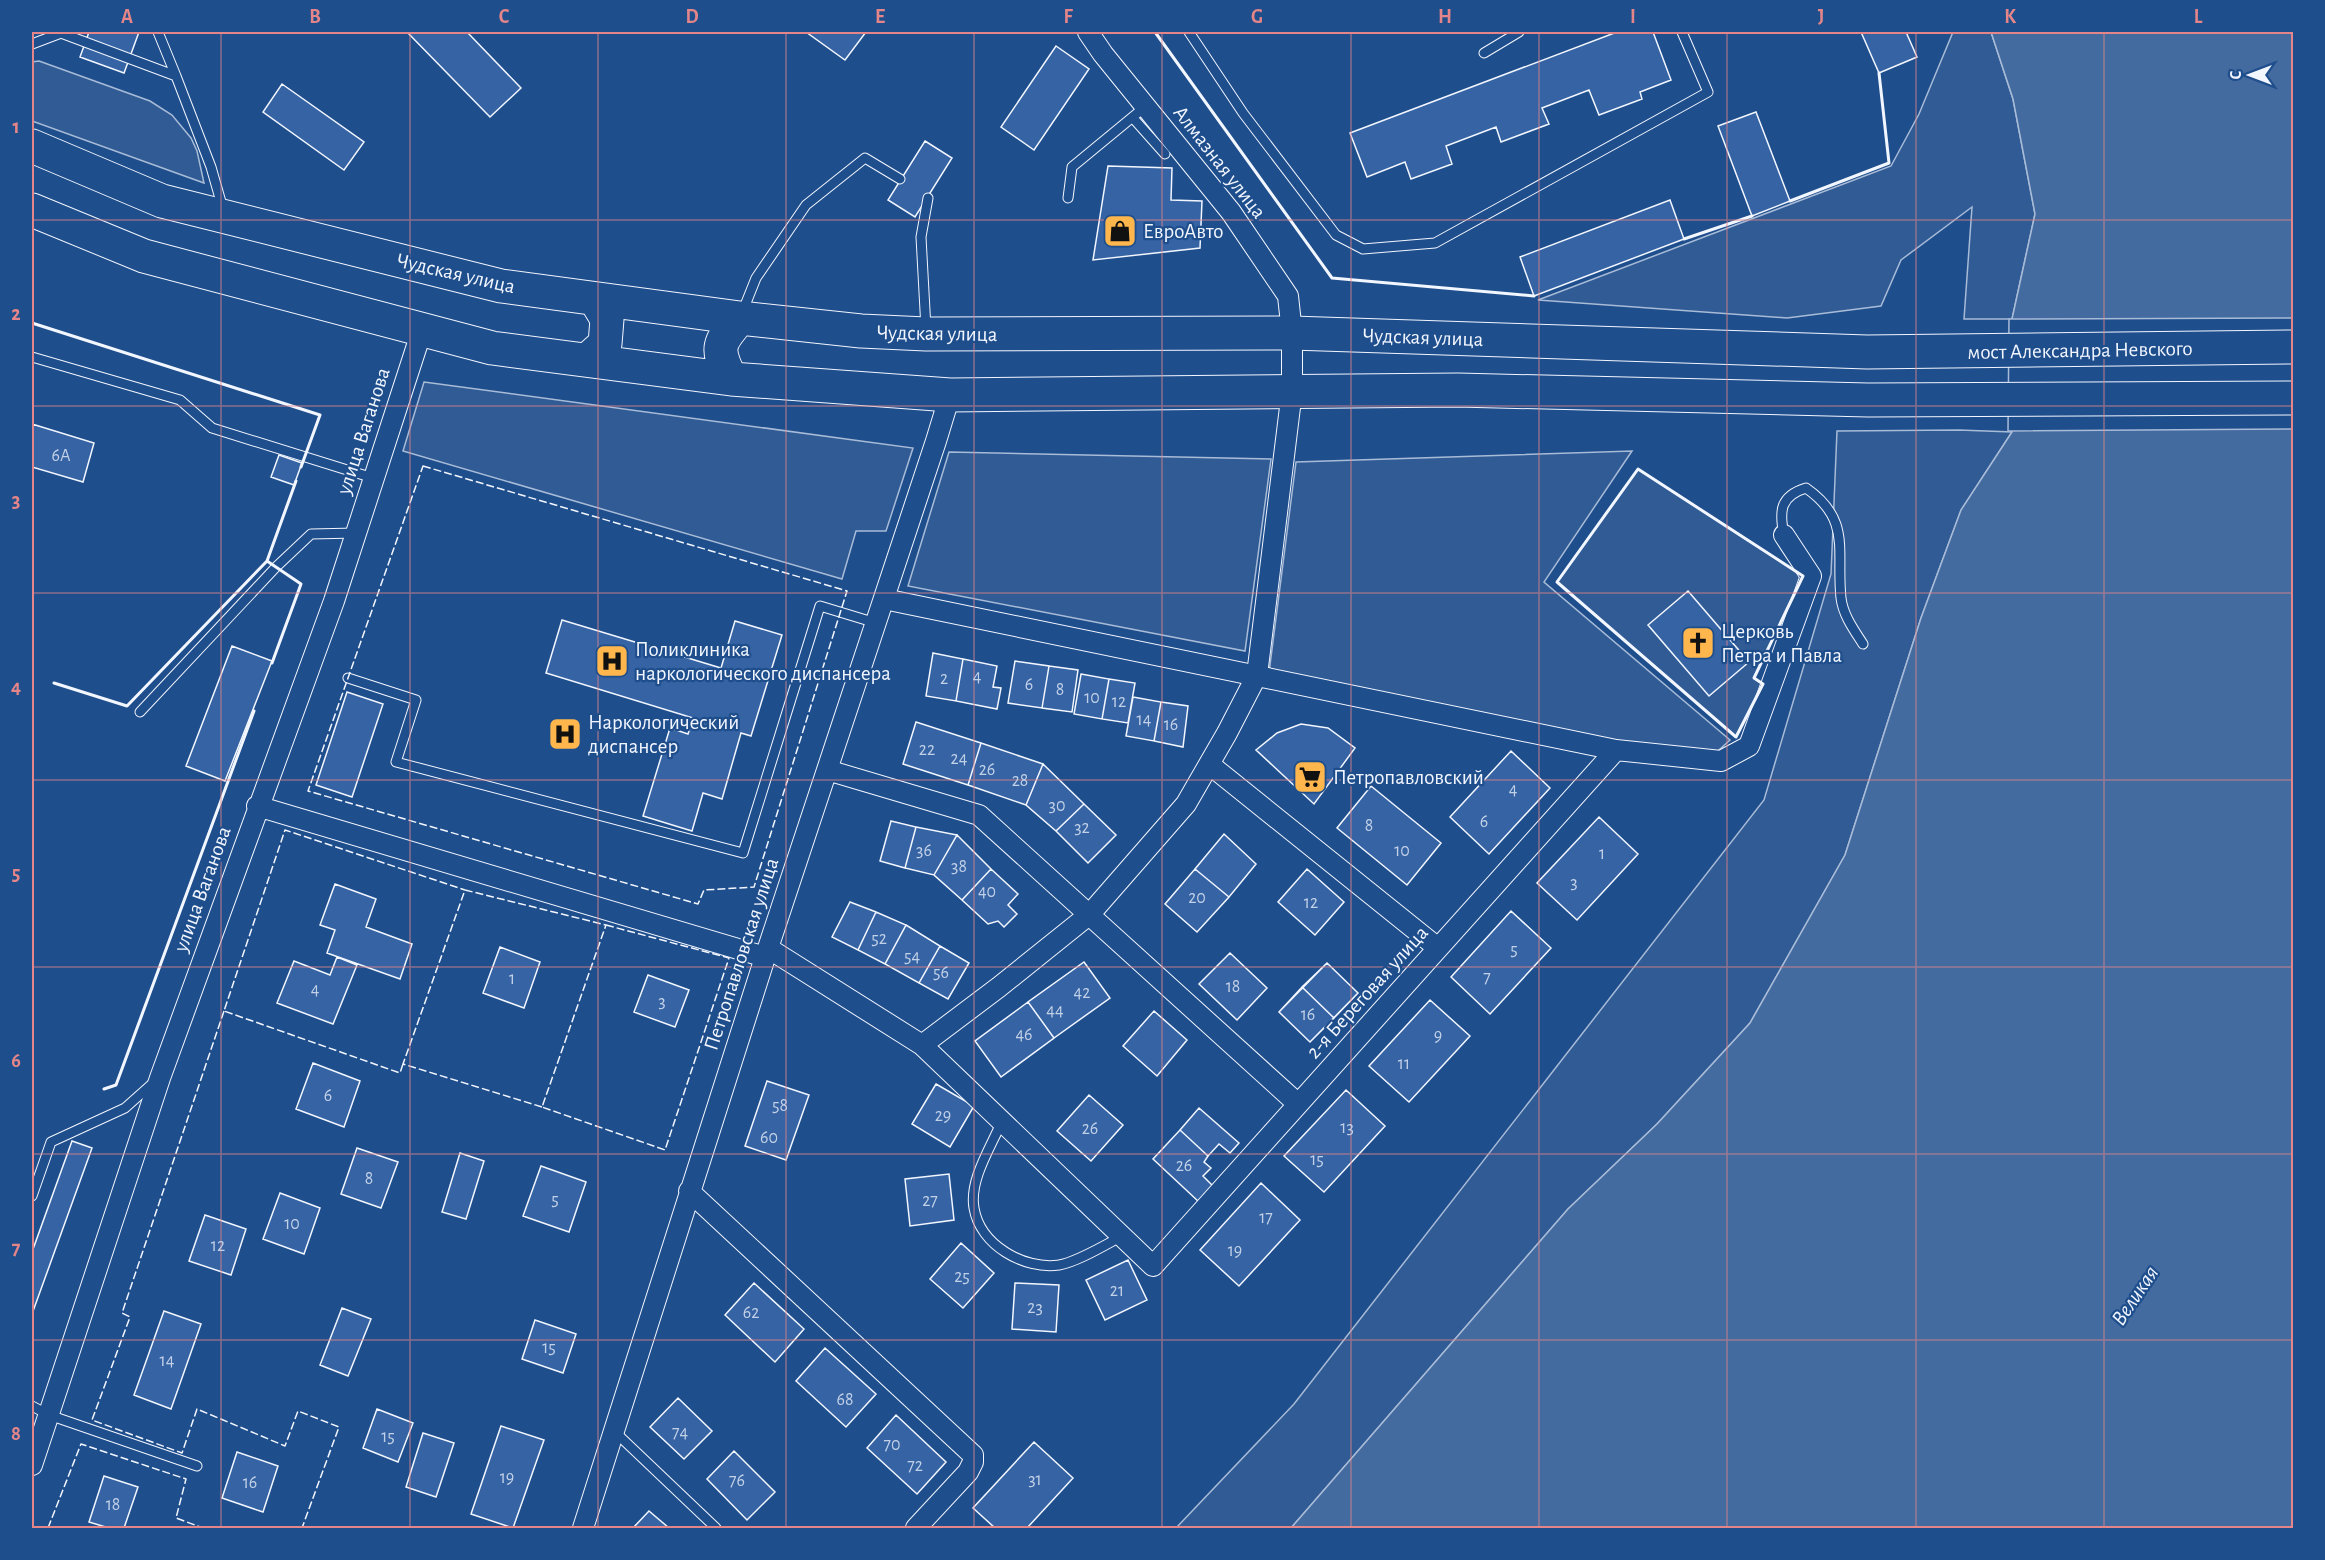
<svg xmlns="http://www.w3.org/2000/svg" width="2325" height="1560" font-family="'Alegreya Sans',sans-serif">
<rect width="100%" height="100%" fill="#1f4e8c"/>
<path fill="#305b95" stroke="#a8bbd7" stroke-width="1.5" d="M1953 32H1991L2013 99 2035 214 2012 319H1964L1972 207 1901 260 1881 306 1787 318 1538 300 1891 166 1919 114Z
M39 61 150 101 172 115 191 138 197 151 204 183 32 121V62Z
M424 382 913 448 886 531H856L842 579 403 451Z
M1959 430 2012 432 1961 510 1921 618 1845 855 1750 1023 1657 1124 1568 1209 1291 1528H1176L1294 1404 1764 800 1831 574 1837 431Z
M1632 451 1544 582 1730 740 1709 759 1269 673 1296 462Z
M949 452 1271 459 1245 651 908 586Z
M1638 469 1803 576 1754 678 1763 684 1736 737 1557 582Z"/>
<path fill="#446ba0" stroke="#a8bbd7" stroke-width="1.5" d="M1991 32H2293V1528H1291L1568 1209 1657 1124 1750 1023 1845 855 1921 618 1961 510 2012 432V319L2035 214 2013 99Z"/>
<path fill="#1f4e8c" stroke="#a8bbd7" stroke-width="1.5" d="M2293 318V429L2008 431 2009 319Z"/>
<path fill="#3563a3" stroke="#f2f6ff" stroke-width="1.5" d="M89 32H139L124 73 80 57Z
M407 32H467L521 88 490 117Z
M806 32H866L845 60Z
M1617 32H1653L1671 80 1640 92 1642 99 1599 115 1589 90 1542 108 1549 124 1501 142 1496 127 1446 146 1452 164 1411 179 1405 162 1367 177 1350 133Z
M1861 32H1906L1917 57 1879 73Z
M1056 46 1089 69 1034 150 1001 127Z
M282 84 364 142 344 170 263 112Z
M1756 112 1790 201 1752 216 1718 126Z
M925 141 952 158 915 217 888 200Z
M1108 166 1172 168 1171 200 1202 201 1200 248 1093 260Z
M1670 200 1684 239 1534 296 1520 257Z
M32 424 94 443 83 482 32 467Z
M279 455 302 463 294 485 271 477Z
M1688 591 1749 662 1709 696 1648 625Z
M562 620 721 668 735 621 782 635 751 736 741 733 722 799 703 793 692 831 643 816 670 728 688 734 693 718 546 673Z
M232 646 272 661 225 781 186 766Z
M933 653 963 659 956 701 926 696Z
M963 659 997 666 993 687 1001 688 997 709 956 701Z
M1015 661 1049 666 1042 708 1008 703Z
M1049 666 1078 670 1072 712 1042 708Z
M1081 674 1109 679 1102 719 1074 714Z
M1109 679 1135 683 1128 723 1102 719Z
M347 692 383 704 352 797 316 785Z
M1133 697 1161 702 1154 741 1126 736Z
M1161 702 1188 706 1183 747 1154 741Z
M916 722 981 743 968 785 903 764Z
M1301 724 1328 728 1355 748 1314 804 1256 750 1277 733Z
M981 743 1043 764 1026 805 968 785Z
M1511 751 1550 788 1489 854 1450 817Z
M1043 764 1084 804 1056 831 1026 805Z
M1371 786 1441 843 1407 885 1337 828Z
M1084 804 1116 835 1088 863 1056 831Z
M1599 817 1638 854 1577 920 1537 883Z
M891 821 916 827 905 868 880 861Z
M916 827 957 835 934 875 905 868Z
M1224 834 1256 864 1229 897 1195 869Z
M957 835 991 869 962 900 934 875Z
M991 869 1018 894 1008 905 1017 914 1004 927 998 921 988 924 962 900Z
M1195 869 1229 897 1197 932 1165 904Z
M1307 869 1344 902 1315 935 1278 902Z
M335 884 376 899 366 927 412 944 400 979 327 953 335 930 320 925Z
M850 902 876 912 858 950 832 937Z
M1511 911 1551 948 1490 1014 1451 977Z
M876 912 906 925 885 964 858 950Z
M906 925 940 946 919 983 885 964Z
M940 946 969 963 948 999 919 983Z
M500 947 540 962 524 1008 483 993Z
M1230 953 1267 988 1237 1020 1199 984Z
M337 957 357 965 333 1024 277 1003 294 961 330 975Z
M1084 962 1110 998 1054 1038 1028 1002Z
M1327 963 1358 993 1310 1042 1279 1012Z
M1327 963 1358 993 1334 1018 1302 987Z
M648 975 689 990 675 1027 634 1012Z
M1302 987 1334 1018 1310 1042 1279 1012Z
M1430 1000 1470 1036 1409 1102 1369 1066Z
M1028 1002 1054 1038 1001 1077 975 1041Z
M1154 1011 1187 1040 1157 1076 1123 1046Z
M313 1063 360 1081 344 1127 296 1109Z
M767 1081 809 1095 786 1160 745 1146Z
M936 1084 974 1106 950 1147 912 1124Z
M1346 1090 1385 1126 1324 1192 1284 1156Z
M1089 1095 1123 1125 1091 1161 1057 1131Z
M1199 1108 1239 1143 1230 1153 1219 1144 1208 1156 1180 1130Z
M1180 1130 1208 1156 1204 1162 1211 1168 1203 1176 1213 1186 1199 1202 1153 1159Z
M72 1141 92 1148 32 1314V1252Z
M357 1148 398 1162 381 1208 341 1194Z
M460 1153 484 1161 466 1219 442 1212Z
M541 1166 586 1182 569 1232 523 1216Z
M949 1174 954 1220 910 1226 905 1179Z
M1261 1183 1300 1220 1239 1286 1200 1250Z
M280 1193 320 1208 304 1254 263 1239Z
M205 1215 246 1229 231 1275 189 1261Z
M961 1243 994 1273 963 1308 930 1279Z
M1128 1260 1147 1300 1105 1320 1086 1280Z
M754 1283 804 1329 775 1362 725 1315Z
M1015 1283 1059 1285 1056 1332 1012 1329Z
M342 1308 371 1319 348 1376 320 1365Z
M164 1311 201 1324 171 1409 134 1395Z
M535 1320 576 1334 563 1373 522 1359Z
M825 1348 876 1394 846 1427 796 1381Z
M678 1398 712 1431 684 1459 650 1427Z
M377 1409 413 1423 398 1462 363 1448Z
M896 1415 946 1462 917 1494 867 1448Z
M501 1426 544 1440 513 1528 471 1514Z
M423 1433 454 1443 436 1497 406 1487Z
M1034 1442 1073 1478 1027 1528H995L973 1508Z
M734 1451 775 1492 747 1520 707 1479Z
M237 1452 278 1466 263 1512 222 1498Z
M104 1476 138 1487 124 1528H109L89 1522Z
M649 1511 669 1528H633Z"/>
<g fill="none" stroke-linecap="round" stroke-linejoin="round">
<g stroke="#f2f6ff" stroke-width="11">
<path id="service" d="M158 32 176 76
M1189 32 1243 113 1336 235 1363 249 1435 243 1708 92 1682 32
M32 44 61 33 176 76 211 167 223 209
M1484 53 1519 32
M1133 118 1165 154
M1068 198 1072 167 1146 106
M742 313 756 278 806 205 865 158 900 179
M926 329 921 237 928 198
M32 357 180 400 212 428 373 478
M1784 535C1779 511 1780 496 1806 488 1852 520 1836 551 1841 598 1843 615 1854 630 1863 644
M348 678 416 700 396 762 743 853 820 606 876 623
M140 712 276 567 311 534 356 533
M1002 1121C991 1147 969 1180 974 1208 980 1245 1024 1270 1059 1265 1077 1262 1105 1245 1122 1236
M32 1196 51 1142 125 1108 153 1083
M32 1406 49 1415 197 1466
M614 1431 716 1528"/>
</g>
<g stroke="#f2f6ff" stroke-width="22">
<path id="minor" d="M884 599 1616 750 1721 761 1749 746 1811 576 1784 535
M1209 764 1438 948
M827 770 979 815 1298 1104
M257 806 765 957
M768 948 922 1045 1153 1266 1616 750
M922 1045 999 987 1090 914 1186 804 1227 733 1257 675 1292 391V333L1288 296 1231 212 1103 54 1088 32
M689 1191 973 1455V1462L968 1472 916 1528
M32 1465 160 1078 334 601 422 330
M583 1528 768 948 936 441 950 395"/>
</g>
<g stroke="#f2f6ff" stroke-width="35">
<path id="trunk" d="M32 146 162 201 501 286 740 318 861 331 926 334 1292 333 1867 352 2294 347
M32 210 144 256 492 348 731 379 950 395 1458 390 1868 400 2294 398
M587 360 605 344 607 319 595 299
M731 379C715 348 718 343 740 318"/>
</g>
<use href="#service" stroke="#1f4e8c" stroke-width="9"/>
<use href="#minor" stroke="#1f4e8c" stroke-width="20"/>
<use href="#trunk" stroke="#1f4e8c" stroke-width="33"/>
<path stroke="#f2f6ff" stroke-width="1.5" stroke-dasharray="8 3" stroke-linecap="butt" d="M423 466 847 591 754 887 704 890 698 904 308 791Z
M606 925 729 958 665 1150 542 1107Z
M224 1011 122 1313 130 1317 92 1420 182 1453 197 1409 285 1446 298 1411 339 1427 302 1528
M403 1064 400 1073 224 1011 285 830 465 890
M542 1107 403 1064 465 890 606 925
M48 1528 81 1444 186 1479 176 1518 203 1528"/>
<path stroke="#f2f6ff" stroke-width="3" d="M1155 32 1332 278 1534 296
M1790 201 1889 163 1879 73
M1684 239 1752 216
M32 323 320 415 301 467
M1638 469 1803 576 1754 678 1763 684 1736 737 1557 582Z
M272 663 301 584 267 561 296 481
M54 683 127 706 267 561
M104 1089 116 1085 254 711"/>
</g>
<path fill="none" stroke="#e38589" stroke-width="1.5" stroke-opacity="0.55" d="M221 32V1528M410 32V1528M598 32V1528M786 32V1528M974 32V1528M1162 32V1528M1351 32V1528M1539 32V1528M1727 32V1528M1916 32V1528M2104 32V1528M32 220H2294M32 406H2294M32 593H2294M32 780H2294M32 967H2294M32 1154H2294M32 1340H2294"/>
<defs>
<g id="shop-square" transform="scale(1.725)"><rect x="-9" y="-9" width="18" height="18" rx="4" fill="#ffb74d" stroke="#1f4e8c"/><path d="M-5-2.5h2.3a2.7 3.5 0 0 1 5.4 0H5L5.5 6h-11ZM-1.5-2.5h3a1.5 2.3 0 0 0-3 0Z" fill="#111"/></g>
<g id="church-square" transform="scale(1.725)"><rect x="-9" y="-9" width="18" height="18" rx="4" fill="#ffb74d" stroke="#1f4e8c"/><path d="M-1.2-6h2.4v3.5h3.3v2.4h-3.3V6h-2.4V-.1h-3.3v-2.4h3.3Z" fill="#111"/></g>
<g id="hospital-square" transform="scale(1.725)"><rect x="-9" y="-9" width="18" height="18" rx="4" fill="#ffb74d" stroke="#1f4e8c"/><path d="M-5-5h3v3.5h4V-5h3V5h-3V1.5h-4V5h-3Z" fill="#111"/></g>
<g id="supermarket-square" transform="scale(1.725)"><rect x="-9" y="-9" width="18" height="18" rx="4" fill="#ffb74d" stroke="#1f4e8c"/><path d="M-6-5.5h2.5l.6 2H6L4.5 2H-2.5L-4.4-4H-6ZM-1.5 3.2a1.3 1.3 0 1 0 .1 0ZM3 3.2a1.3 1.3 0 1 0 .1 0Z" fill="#111"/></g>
</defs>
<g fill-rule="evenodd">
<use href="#shop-square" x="1120" y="231"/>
<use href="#church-square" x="1698" y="643"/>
<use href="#hospital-square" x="612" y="661"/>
<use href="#hospital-square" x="565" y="734"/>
<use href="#supermarket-square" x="1310" y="777"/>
</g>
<g text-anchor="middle" stroke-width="4.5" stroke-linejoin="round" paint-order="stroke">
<g font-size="18" fill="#c3d1e8">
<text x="61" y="461">6А</text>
<text x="977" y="682">4</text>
<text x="944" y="684">2</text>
<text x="1029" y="690">6</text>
<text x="1060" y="695">8</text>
<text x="1092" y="703">10</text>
<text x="1119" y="707">12</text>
<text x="1144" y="725">14</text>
<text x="1171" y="730">16</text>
<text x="927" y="755">22</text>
<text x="959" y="764">24</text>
<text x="987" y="775">26</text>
<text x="1020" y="786">28</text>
<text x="1513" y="795">4</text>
<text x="1057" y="811">30</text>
<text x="1484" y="827">6</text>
<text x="1369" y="831">8</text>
<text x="1082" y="833">32</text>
<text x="924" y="856">36</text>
<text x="1402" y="856">10</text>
<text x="1602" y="859">1</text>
<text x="959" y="872">38</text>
<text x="1574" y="888">3</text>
<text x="987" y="897">40</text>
<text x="1197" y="903">20</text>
<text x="1311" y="908">12</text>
<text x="879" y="944">52</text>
<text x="1514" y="955">5</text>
<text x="912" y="962">54</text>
<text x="941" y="978">56</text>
<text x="1487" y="983">7</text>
<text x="512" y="984">1</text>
<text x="1233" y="992">18</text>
<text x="315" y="995">4</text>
<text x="1082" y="998">42</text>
<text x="662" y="1007">3</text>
<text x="1055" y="1016">44</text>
<text x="1308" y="1020">16</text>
<text x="1024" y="1040">46</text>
<text x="1438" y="1041">9</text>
<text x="1404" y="1069">11</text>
<text x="328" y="1101">6</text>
<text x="780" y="1111">58</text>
<text x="943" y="1121">29</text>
<text x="1347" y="1133">13</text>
<text x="1090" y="1134">26</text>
<text x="769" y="1143">60</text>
<text x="1317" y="1165">15</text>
<text x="1184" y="1171">26</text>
<text x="369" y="1184">8</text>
<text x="555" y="1205">5</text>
<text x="930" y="1206">27</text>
<text x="1266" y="1223">17</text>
<text x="292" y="1229">10</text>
<text x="218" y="1251">12</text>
<text x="1235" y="1256">19</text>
<text x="962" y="1282">25</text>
<text x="1117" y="1296">21</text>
<text x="1035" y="1313">23</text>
<text x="751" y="1318">62</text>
<text x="549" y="1353">15</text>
<text x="167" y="1366">14</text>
<text x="845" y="1405">68</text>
<text x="680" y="1438">74</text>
<text x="388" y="1442">15</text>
<text x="892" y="1450">70</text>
<text x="915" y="1471">72</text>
<text x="507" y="1483">19</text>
<text x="1035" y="1485">31</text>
<text x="737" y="1486">76</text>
<text x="250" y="1488">16</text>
<text x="113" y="1510">18</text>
</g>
<g font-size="21" fill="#f2f6ff" stroke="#1f4e8c">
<text transform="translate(1220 162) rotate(52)" y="7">Алмазная улица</text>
<text transform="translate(456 273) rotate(13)" y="7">Чудская улица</text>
<text transform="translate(937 333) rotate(1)" y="7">Чудская улица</text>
<text transform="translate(1423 337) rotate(2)" y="7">Чудская улица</text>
<text transform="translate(2080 350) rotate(-1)" y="7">мост Александра Невского</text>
<text transform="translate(363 431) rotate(-72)" y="7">улица Ваганова</text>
<text transform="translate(202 889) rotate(-70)" y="7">улица Ваганова</text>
<text transform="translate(741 954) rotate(-72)" y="7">Петропавловская улица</text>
<text transform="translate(1367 992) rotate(-48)" y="7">2-я Береговая улица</text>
</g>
<g font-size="21" fill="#f2f6ff" stroke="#1f4e8c" text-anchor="start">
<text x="1143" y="238">ЕвроАвто</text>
<text x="1721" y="638">Церковь<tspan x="1721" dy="24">Петра и Павла</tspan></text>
<text x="635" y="656">Поликлиника<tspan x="635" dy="24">наркологического диспансера</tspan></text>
<text x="588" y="729">Наркологический<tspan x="588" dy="24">диспансер</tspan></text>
<text x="1333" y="784">Петропавловский</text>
</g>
<g font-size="22" font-style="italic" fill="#f2f6ff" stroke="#1f4e8c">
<text transform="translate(2134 1295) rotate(-56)" y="8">Великая</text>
</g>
</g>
<rect width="2325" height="1560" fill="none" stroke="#1f4e8c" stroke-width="66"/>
<g transform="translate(2250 75) rotate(270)" stroke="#1f4e8c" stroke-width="4.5" paint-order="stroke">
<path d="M0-4.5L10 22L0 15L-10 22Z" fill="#f2f6ff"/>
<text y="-9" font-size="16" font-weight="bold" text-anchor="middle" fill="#f2f6ff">С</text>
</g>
<rect x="33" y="33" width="2259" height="1494" fill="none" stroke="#e38589" stroke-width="2"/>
<g font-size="20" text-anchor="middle" font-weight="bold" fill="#e38589">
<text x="127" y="23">A</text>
<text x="315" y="23">B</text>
<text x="504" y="23">C</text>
<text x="692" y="23">D</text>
<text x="880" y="23">E</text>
<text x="1068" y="23">F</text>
<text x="1257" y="23">G</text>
<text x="1445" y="23">H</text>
<text x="1633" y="23">I</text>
<text x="1821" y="23">J</text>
<text x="2010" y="23">K</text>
<text x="2198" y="23">L</text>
<text x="16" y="133">1</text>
<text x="16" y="320">2</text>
<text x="16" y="507">3</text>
<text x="16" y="693">4</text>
<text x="16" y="880">5</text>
<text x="16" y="1067">6</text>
<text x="16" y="1254">7</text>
<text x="16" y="1440">8</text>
</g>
</svg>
